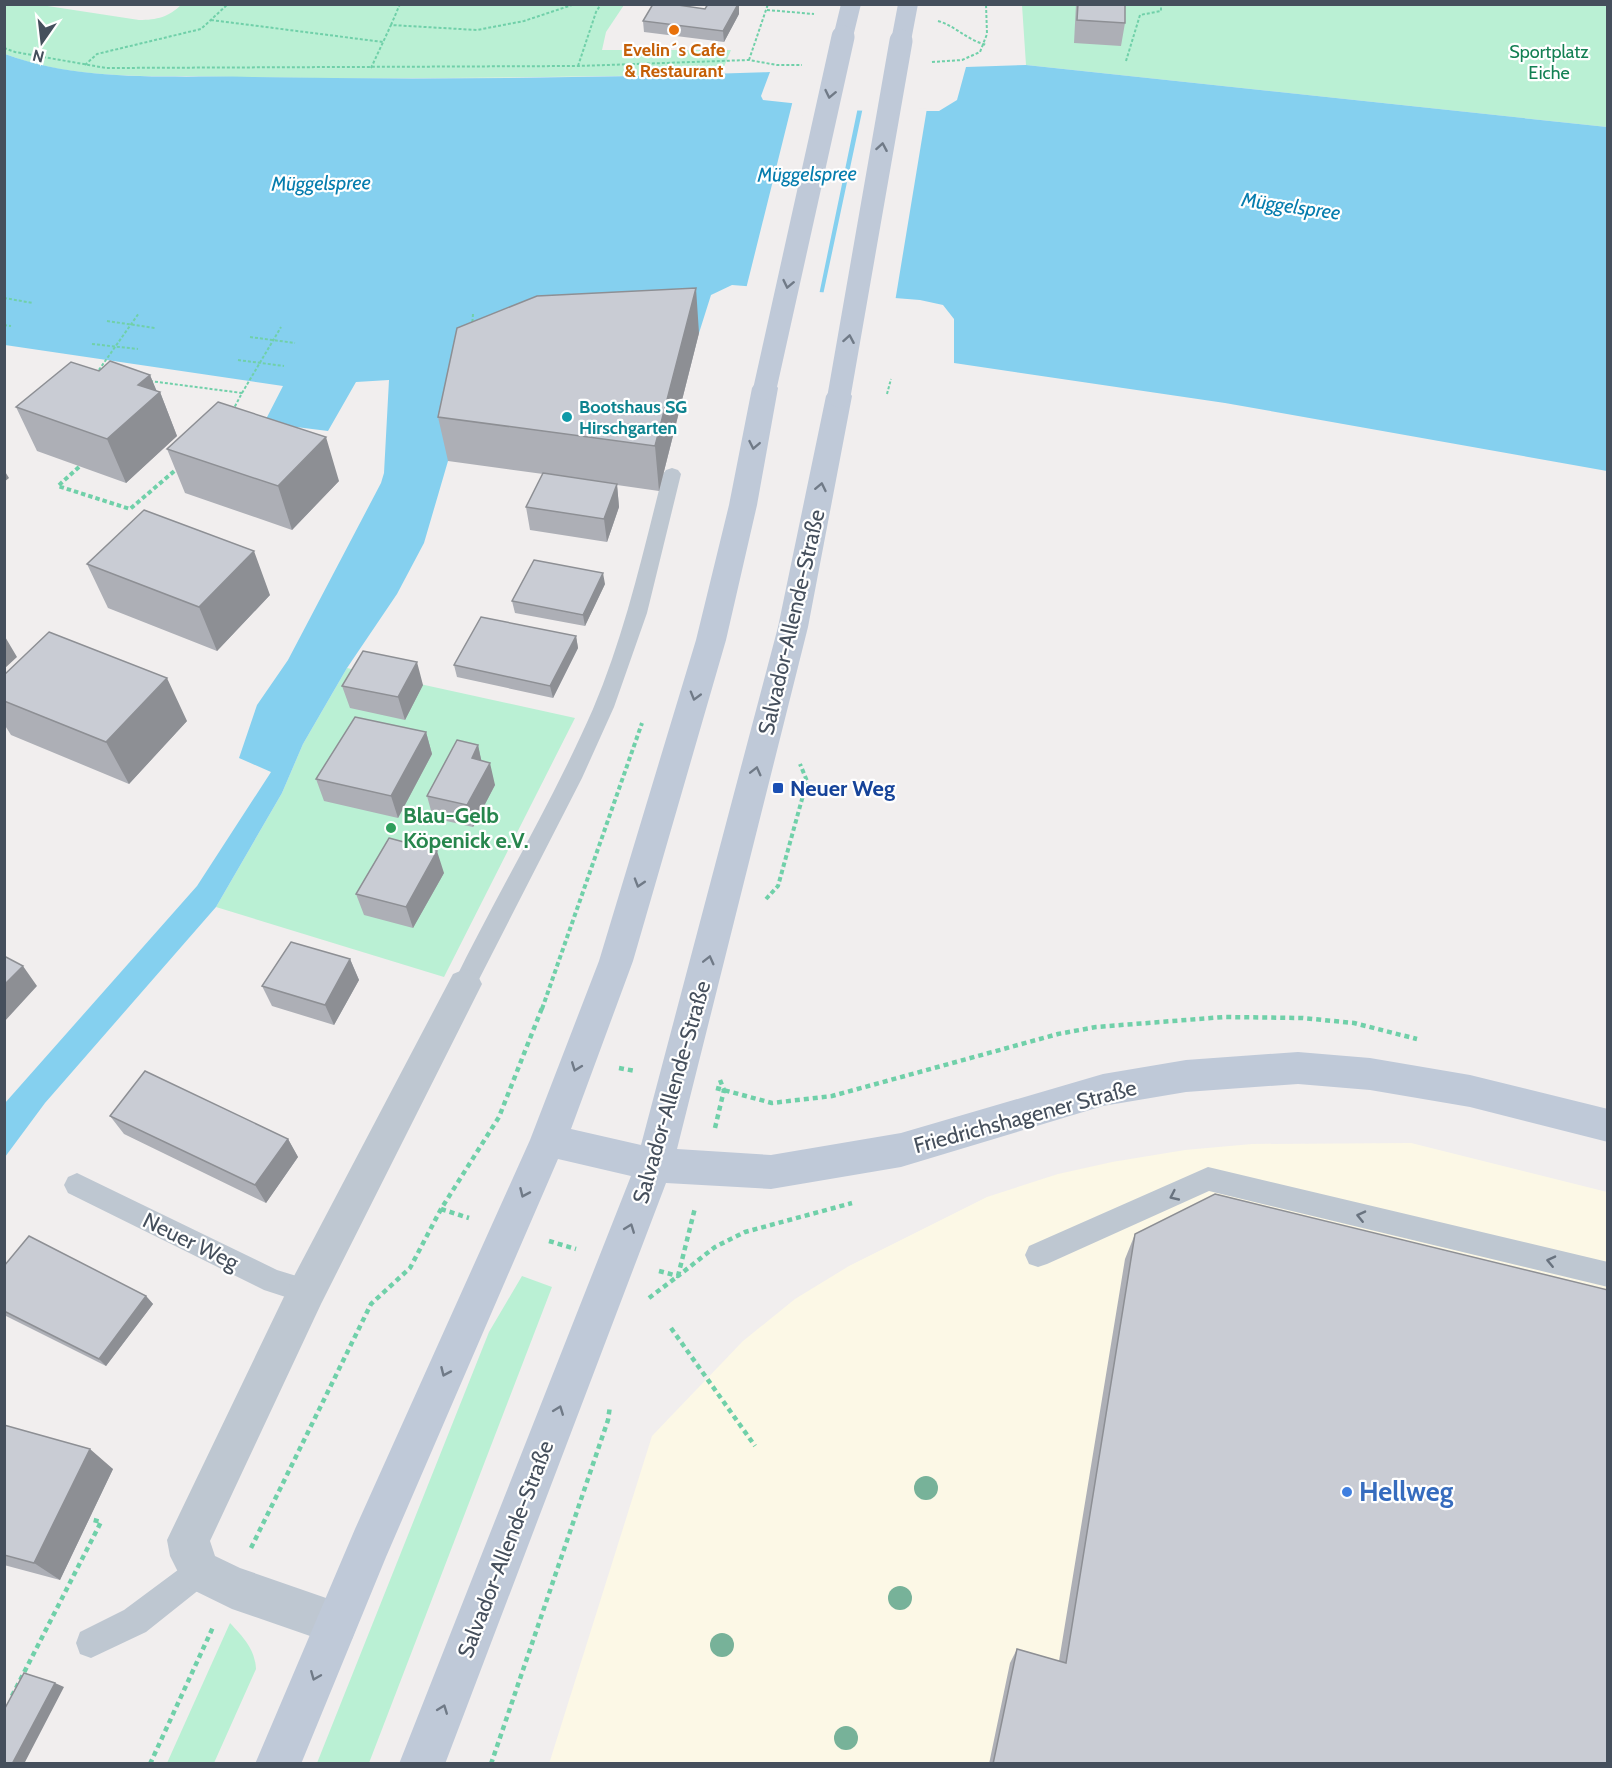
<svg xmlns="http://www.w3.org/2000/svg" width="1612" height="1768" font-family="Cabin,sans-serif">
<rect width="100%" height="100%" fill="#f1eeee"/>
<path fill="#fcf8e6" d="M1411 1143 1607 1192V1763L549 1764 652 1436 743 1341 795 1299 849 1266 987 1197 1058 1174 1112 1162 1185 1150 1252 1144Z"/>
<path fill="#baf0d4" d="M182 4 624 5 606 32 602 50H731L721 74C560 77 400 80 239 77 163 75 76 82 5 54L4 5H41L139 20C157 20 169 17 182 4Z
M1022 5H1607V127L1026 65Z
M347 668 575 718 444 977 216 907 282 793 303 744Z
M522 1276 552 1287 369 1763H317L489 1332Z
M230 1623C243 1637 255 1649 256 1669L214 1763H167Z"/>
<path fill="#85d0ef" d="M5 54C82 83 171 75 252 77 425 80 597 78 770 72L761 96 763 100 800 104 798 118 844 121 846 110 871 111 869 120 918 124 921 111H939L957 100 966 67 1026 65 1607 127V471L1225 403 954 363V319L943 305 920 300 732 285 711 295 699 333 467 372 448 461 424 543 397 594 347 668 303 744 282 793 216 907 45 1103 5 1157V1103L197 886 271 772 239 758 257 705 288 660 381 483 384 473 389 380 356 382 328 431 264 423 283 386 5 345Z"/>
<path fill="#f1eeee" d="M793 100 803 103 801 115 841 118 844 107H858L819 295 746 289Z
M863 107 874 109 872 118 916 121 918 109 927 108 895 302 823 295Z"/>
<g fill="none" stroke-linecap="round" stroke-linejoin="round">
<path stroke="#70d0a9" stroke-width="2" stroke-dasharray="3 2" stroke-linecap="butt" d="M767 10 814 14
M211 20 383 42
M938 21C956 26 966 40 987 45
M391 25 400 4
M4 48 15 52 106 68 578 66 749 60 777 65H802
M749 60 768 4
M1126 61 1140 15 1161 11V4
M932 62 962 60 980 52 987 34 986 4
M85 65 97 54 201 29 228 4
M578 66 596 12 601 4
M371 68 391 25 477 30 524 21 575 4
M4 298 33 303
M107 321 155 328
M4 325 11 326
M472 327 473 314
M250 337 295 343
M92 344 138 349
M238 360 284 366
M96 374 139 313
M150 381 242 393 233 410
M242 393 281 327
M887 394 891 379"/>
<path stroke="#70d0a9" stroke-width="4" stroke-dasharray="4.5 3" stroke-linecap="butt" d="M79 467 58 486 130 509 179 467
M766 899 778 886 807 781 800 764
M542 1009 642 723"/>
<path stroke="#70d0a9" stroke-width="4.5" stroke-dasharray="5 4" stroke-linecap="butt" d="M619 1068 635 1071
M716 1088 772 1103 832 1096 1058 1034 1096 1027 1224 1017 1303 1018 1354 1023 1417 1039
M715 1128 724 1090 720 1080
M441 1209 469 1218
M549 1241 576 1249
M659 1271 678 1276 715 1247 745 1232 852 1203
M649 1298 678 1276 695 1208
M671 1328 755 1446
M251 1548 371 1304 410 1268 441 1209 499 1117 542 1008
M12 1696 101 1522 90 1519
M150 1764 214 1625
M491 1764 608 1420 610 1406"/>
<path fill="#bec7d1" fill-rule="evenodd" d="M672 468 678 470 681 474 647 613 614 707 582 778 473 991 465 994 457 991 453 984C498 892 552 803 593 709 625 634 643 553 663 474L666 470Z
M1208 1167 1608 1262V1287L1209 1191 1047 1264 1038 1267 1029 1264 1025 1255 1029 1246Z
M77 1173 277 1270 316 1282 320 1291 316 1300 307 1304 264 1290 68 1193 64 1185 68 1177Z
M200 1556 210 1561 215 1571 210 1581 146 1632 91 1658 80 1654 76 1643 80 1632 124 1610 190 1561Z"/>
<path fill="#bec7d1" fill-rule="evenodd" d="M465 969 477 974 482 984 321 1304 210 1541 215 1556 240 1568 352 1607 358 1623 352 1639 336 1645 232 1609 185 1586 170 1556 167 1540 293 1278 453 974Z"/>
<path fill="#bfc9d8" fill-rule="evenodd" d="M841 4H861L853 37 850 41H836L833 37Z
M898 4H918L911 41 908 45 901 47 894 45 891 41Z
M765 380 774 382 778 388 757 505 726 640 633 961 571 1129 641 1145 778 627 826 396 830 390 839 388 848 390 852 396 808 627 677 1149 771 1155 901 1133 1103 1074 1186 1060 1298 1052 1370 1058 1470 1075 1608 1109V1142L1470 1107 1370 1090 1298 1084 1186 1092 1103 1106 901 1167 771 1189 666 1183 445 1764H399L631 1176 558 1159 386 1557 301 1764H255L355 1529 530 1140 599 961 696 640 729 505 752 388 756 382Z"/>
<path stroke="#bfc9d8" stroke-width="23" d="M765 388 843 37
M839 396 901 41"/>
</g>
<g fill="#77b299">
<circle cx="926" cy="1488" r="12"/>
<circle cx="900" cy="1598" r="12"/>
<circle cx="722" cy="1645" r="12"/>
<circle cx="846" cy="1738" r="12"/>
</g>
<path fill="#adafb6" d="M1076 4H1125V23L1121 46 1074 43Z
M739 14 724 42 644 32 643 21Z
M699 333 659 491 617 485 619 507 607 542 530 530 526 507 543 474 448 461 438 417Z
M99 371 150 375 156 391 160 392 177 436 126 483 37 451 16 407Z
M167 449 339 481 292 530 185 493Z
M87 564 270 595 217 651 108 608Z
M605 584 585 626 515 613 512 601Z
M576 636 578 648 553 698 457 677 454 665Z
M4 675 187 721 129 784 11 735 4 724Z
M423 685 405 720 350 708 342 686Z
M426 732 432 754 398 818 324 801 316 779Z
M478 745 481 760 495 785 473 827 433 818 427 796Z
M444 873 413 928 364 915 356 894Z
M350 959 359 980 334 1025 272 1006 262 986Z
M110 1116 288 1139 298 1157 266 1203 124 1134Z
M1135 1234 1608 1764H989L1010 1663 1017 1649 1059 1661 1125 1259Z
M4 1266 146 1296 153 1304 106 1366 4 1315Z
M4 1425 113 1469 60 1580 4 1565Z"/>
<path fill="#8d8f94" d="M738 4H739V14L724 42 723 31Z
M696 288 699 333 659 491 655 446Z
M150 375 158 394 160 392 177 436 126 483 107 439 138 385Z
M326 437 339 481 292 530 278 486Z
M4 470 9 478 4 482Z
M617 484 619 507 607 542 604 519Z
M254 551 270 595 217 651 199 607Z
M603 573 605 584 585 626 583 615Z
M4 635 17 657 4 669Z
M576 636 578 648 553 698 550 686Z
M417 662 423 685 405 720 398 697Z
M167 678 187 721 129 784 106 742Z
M426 732 432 754 398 818 391 796Z
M478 745 483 768 472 758Z
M490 763 495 785 473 827 467 805Z
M437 851 444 873 413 928 406 907Z
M350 959 359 980 334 1025 325 1005Z
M23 966 37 986 4 1022V985Z
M288 1139 298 1157 266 1203 255 1185Z
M146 1296 153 1304 106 1366 99 1359Z
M90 1449 113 1469 60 1580 34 1563Z
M55 1683 64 1687 24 1764H12Z"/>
<path fill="#c9ccd4" stroke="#8d8f94" stroke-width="1.5" d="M653 4H671L705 9 708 4H738L723 31 643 21Z
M1078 4H1125V23L1077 20Z
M696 288 655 446 438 417 457 328 537 296Z
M110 361 150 375 138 385 160 392 107 439 16 407 71 362 99 371Z
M218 402 326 437 278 486 167 449Z
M543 473 617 484 604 519 526 507Z
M144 510 254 551 199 607 87 564Z
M534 560 603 573 583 615 512 601Z
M481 617 576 636 550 686 454 665Z
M49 632 167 678 106 742 4 701V675Z
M363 651 417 662 398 697 342 686Z
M355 717 426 732 391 796 316 779Z
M457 740 478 745 472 758 490 763 467 805 427 796Z
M389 838 437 851 406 907 356 894Z
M291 942 350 959 325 1005 262 986Z
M4 956 23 966 4 985Z
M145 1071 288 1139 255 1185 110 1116Z
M1215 1194 1608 1290V1764H993L1017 1649 1066 1663 1135 1234Z
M29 1236 146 1296 99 1359 4 1311V1266Z
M4 1425 90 1449 34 1563 4 1555Z
M24 1673 55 1683 12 1764H4V1710Z"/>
<defs><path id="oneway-chevron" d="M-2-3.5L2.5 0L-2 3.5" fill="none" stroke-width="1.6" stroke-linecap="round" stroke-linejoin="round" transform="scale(1.5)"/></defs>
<g stroke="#707a87">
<use href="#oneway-chevron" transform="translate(830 94) rotate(102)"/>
<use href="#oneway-chevron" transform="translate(882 147) rotate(-80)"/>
<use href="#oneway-chevron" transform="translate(788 284) rotate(102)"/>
<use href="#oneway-chevron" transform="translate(849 339) rotate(-80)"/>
<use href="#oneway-chevron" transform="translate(754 445) rotate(101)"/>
<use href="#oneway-chevron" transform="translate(821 487) rotate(-78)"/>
<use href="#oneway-chevron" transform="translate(695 696) rotate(106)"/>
<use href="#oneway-chevron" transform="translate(756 771) rotate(-76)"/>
<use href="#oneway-chevron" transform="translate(639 883) rotate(107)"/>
<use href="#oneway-chevron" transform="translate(709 960) rotate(-76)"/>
<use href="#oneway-chevron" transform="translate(576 1067) rotate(111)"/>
<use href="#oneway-chevron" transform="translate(524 1193) rotate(114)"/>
<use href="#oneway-chevron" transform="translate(630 1228) rotate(-69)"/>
<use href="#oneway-chevron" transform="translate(445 1372) rotate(114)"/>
<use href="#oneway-chevron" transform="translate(559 1410) rotate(-69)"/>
<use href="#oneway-chevron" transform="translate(315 1676) rotate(112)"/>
<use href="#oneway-chevron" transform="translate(443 1709) rotate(-69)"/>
</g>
<g stroke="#69737f">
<use href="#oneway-chevron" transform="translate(1174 1196) rotate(155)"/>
<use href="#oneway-chevron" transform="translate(1361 1216) rotate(-167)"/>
<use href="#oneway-chevron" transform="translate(1551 1261) rotate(-167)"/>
</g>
<circle fill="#e8710a" stroke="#fff" stroke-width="2" cx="674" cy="30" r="6"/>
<circle fill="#0f9aa8" stroke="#fff" stroke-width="2" cx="567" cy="417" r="6"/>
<rect fill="#1a4fb4" stroke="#fff" stroke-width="2" x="772" y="782" width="12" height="12" rx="3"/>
<circle fill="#2e9e5b" stroke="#fff" stroke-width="2" cx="391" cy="828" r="6"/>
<circle fill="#3f7fe0" stroke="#fff" stroke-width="2" cx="1347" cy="1492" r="6"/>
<g text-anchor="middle" stroke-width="4.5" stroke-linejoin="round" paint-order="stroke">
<g font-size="18" font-weight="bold" fill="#c56008" stroke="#fff">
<text x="674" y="56">Evelin´s Cafe<tspan x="674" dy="21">&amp; Restaurant</tspan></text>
</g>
<g font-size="18" fill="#138053" stroke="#fff">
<text x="1549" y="58">Sportplatz<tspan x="1549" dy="21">Eiche</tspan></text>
</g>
<g font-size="18" font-weight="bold" fill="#0d838f" stroke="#fff" text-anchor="start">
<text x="579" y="413">Bootshaus SG<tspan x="579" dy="21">Hirschgarten</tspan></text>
</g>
<g font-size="20" font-style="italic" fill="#067dae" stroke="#fff">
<text transform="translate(807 174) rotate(-1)" y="7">Müggelspree</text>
<text transform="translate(321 183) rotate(-1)" y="7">Müggelspree</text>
<text transform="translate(1291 206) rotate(8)" y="7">Müggelspree</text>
</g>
<g font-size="22" fill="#454f5c" stroke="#fff">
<text transform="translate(791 622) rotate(-77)" y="8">Salvador-Allende-Straße</text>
<text transform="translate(671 1092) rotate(-74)" y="8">Salvador-Allende-Straße</text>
<text transform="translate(1025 1116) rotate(-15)" y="8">Friedrichshagener Straße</text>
<text transform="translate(191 1241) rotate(26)" y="8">Neuer Weg</text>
<text transform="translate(505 1549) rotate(-69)" y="8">Salvador-Allende-Straße</text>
</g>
<g font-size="22" font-weight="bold" fill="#164399" stroke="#fff" text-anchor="start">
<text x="790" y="796">Neuer Weg</text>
</g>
<g font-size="22" font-weight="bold" fill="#27864d" stroke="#fff" text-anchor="start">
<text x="403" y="823">Blau-Gelb<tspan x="403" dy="25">Köpenick e.V.</tspan></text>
</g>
<g font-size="27" font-weight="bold" fill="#366cbe" stroke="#fff" text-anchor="start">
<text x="1359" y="1501">Hellweg</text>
</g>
</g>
<rect width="1612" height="1768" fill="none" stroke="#454f5c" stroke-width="12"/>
<g transform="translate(42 42) rotate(194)" stroke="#ffffff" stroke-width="4.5" paint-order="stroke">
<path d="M0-4.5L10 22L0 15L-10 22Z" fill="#454f5c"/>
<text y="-9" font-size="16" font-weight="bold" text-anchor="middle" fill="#454f5c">N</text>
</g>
</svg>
